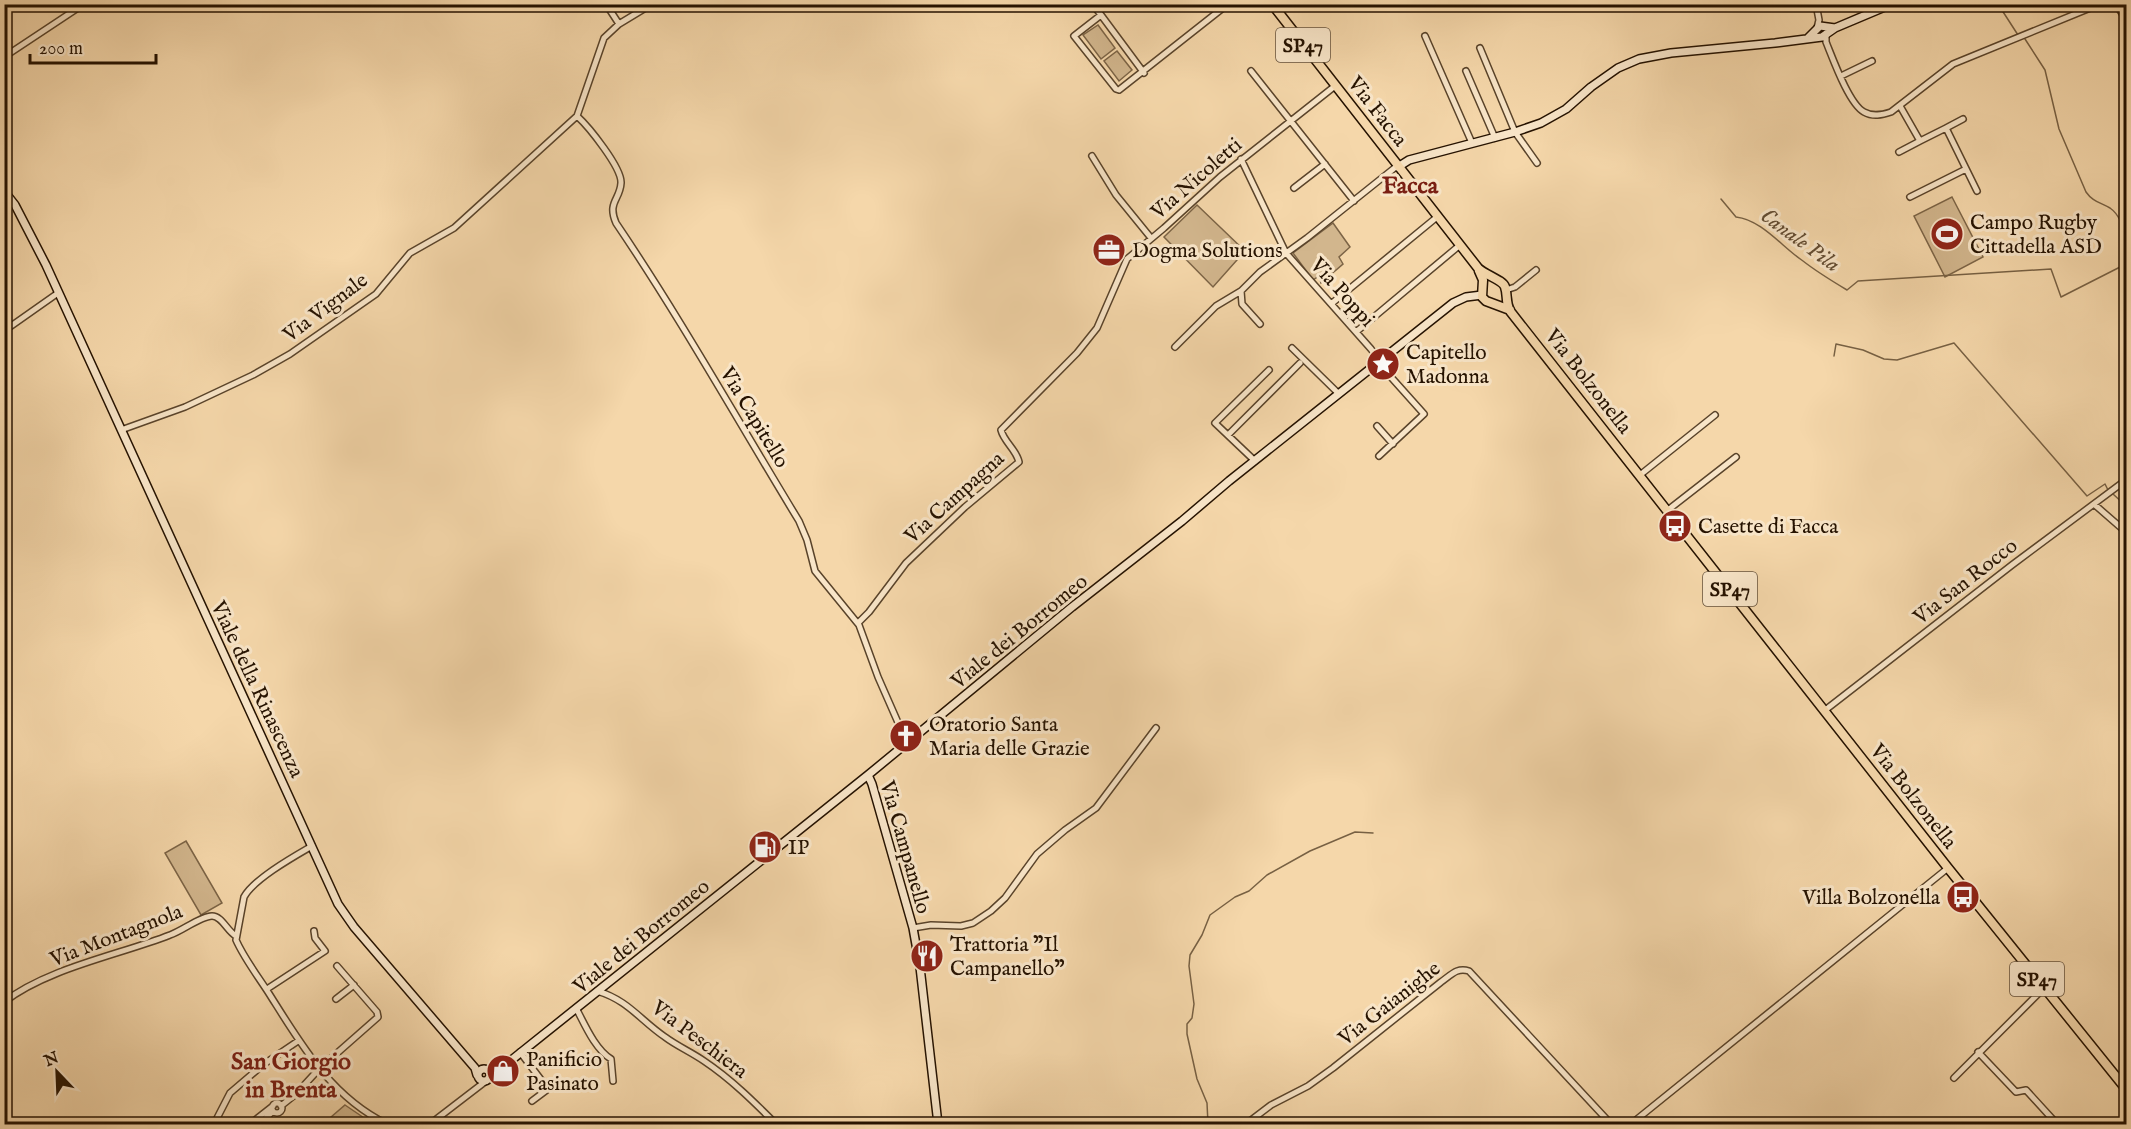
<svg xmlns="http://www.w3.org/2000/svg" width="2131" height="1129" font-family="'IM FELL English',serif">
<rect width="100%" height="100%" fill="#f5d7aa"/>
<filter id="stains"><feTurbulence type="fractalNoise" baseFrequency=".00333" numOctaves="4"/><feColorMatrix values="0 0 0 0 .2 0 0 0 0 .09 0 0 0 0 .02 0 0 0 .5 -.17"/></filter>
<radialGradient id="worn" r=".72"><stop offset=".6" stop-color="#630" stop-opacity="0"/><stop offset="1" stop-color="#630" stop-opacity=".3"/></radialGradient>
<path fill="#d2b68d" stroke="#7c6446" stroke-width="1.5" d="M1098 25 1115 48 1101 59 1083 35Z
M1117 51 1132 70 1119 81 1104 61Z
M1952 197 1983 257 1945 277 1914 216Z
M1197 205 1245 251 1213 287 1164 237Z
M1333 223 1350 247 1339 257 1343 264 1321 283 1319 276 1313 280 1293 253Z
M186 841 222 903 201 915 165 853Z
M345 1105 373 1124H323Z"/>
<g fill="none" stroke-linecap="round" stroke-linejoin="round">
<path stroke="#776043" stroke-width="1.5" d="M1998 4 2018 35
M2025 39 2045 70 2059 129 2086 192C2093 202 2100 202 2110 208 2120 215 2123 227 2126 238
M1721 199 1736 217C1762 220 1782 247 1803 261 1817 272 1832 281 1847 290L1858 281 2051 269 2061 297 2126 264
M1834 356 1836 344 1863 350 1884 359 1897 360 1954 343 2087 496 2105 484 2108 490
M2113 494 2126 506
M1208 1124 1207 1103 1197 1079 1187 1034V1024L1192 1018 1194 1004 1189 966 1190 955 1202 935 1210 915 1235 897 1249 891 1267 875 1310 851 1355 832 1373 833"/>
<g stroke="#59432a" stroke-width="8">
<path id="street" d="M606 4 619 24
M1096 4 1094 6 1101 15
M1816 4 1819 20 1817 28
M2116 4 2126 20
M1826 35V42C1833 59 1849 104 1864 112 1873 117 1882 115 1891 112L1953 64 2100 4
M1425 36 1472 143
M1480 48 1515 132 1537 163
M4 57 84 4
M1251 71 1354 201
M1466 71 1495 138
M1144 73 1101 15 1074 36 1116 89 1119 90 1228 4
M1841 76 1872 61
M1900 106 1920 141 1946 128 1977 191
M577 116C589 127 622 168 621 183 620 200 607 202 616 223 681 319 738 421 799 521L807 540 815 571 859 625 878 677 907 743
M1946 128 1963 119
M1899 152 1920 141
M1092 156 1116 195 1151 238
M1241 159 1286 253 1371 349 1390 376 1424 414 1379 456
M1294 188 1325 164
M1910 197 1966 169
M1506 290 1515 287 1536 270
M1331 304 1437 217
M1260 324 1242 304 1241 291 1260 272 1307 238 1397 166
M4 331 58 293
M1356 332 1460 245
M1175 347 1216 306 1241 291
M1292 348 1339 394
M1377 426 1393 444
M121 430 185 407 253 375 290 354 376 294 410 253 454 228 577 116 604 38 619 24 652 4
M1228 435 1300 363
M1255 461 1215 423 1269 370
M1640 475 1715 415
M2095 505 2126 532
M1668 510 1736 457
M858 623 869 612 906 563 965 507 1019 462C1016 449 1004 442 1001 430L1077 353 1097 328 1127 259 1164 228 1220 177 1335 86
M1824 711 2012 565 2126 480
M312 846C293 857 254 879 244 897L236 940C244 958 257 975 268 992 301 1044 330 1096 387 1124
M913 928 931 925 961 926 973 923 991 911 1005 898 1037 854 1065 830 1096 808 1156 728
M267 989 325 951 315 938 314 931
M597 991C628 1000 640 1020 665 1037 677 1046 691 1052 704 1061 731 1079 754 1102 776 1124
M336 999 354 985
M4 1002C48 968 119 955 170 935 182 931 201 916 212 916 222 916 227 931 236 936
M576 1008C585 1025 595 1049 611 1059L613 1081
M520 1052 548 1089 532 1101
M1978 1052 2016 1092 2026 1090 2057 1124
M1954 1078 2044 988
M272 1108a5 5 0 1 1 10 0a5 5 0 1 1-10 0Z
M281 1106 296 1094 319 1069 378 1017 377 1012 337 966
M214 1124 230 1093 264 1064 298 1041
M250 1124 273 1106
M260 1124 273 1111
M430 1124 486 1081
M1246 1124 1271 1105 1308 1086 1333 1068 1441 982C1451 975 1457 967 1469 971L1611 1124
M1631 1124 1948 868"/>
</g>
<g stroke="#251200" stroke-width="10">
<path id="secondary" d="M1808 38 1820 26 1835 28
M1398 167 1409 160 1515 132 1541 123 1566 109 1591 87 1618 68 1639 59 1671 53 1775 43 1822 37 1835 28 1892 4
M4 191 15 205 46 265 338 904 354 927 475 1068 477 1075
M868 775 872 784 913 928 920 967 938 1124
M478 1075a6 6 0 1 1 12 0a6 6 0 1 1-12 0Z
M489 1078 868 775 1072 607 1182 521 1229 481 1453 303 1466 297 1482 295"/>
</g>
<g stroke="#251200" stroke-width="11">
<path id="primary" d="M1272 4 1478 268C1485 275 1503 280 1505 287 1508 295 1505 301 1510 311L1948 868 2126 1089
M1479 271 1483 280 1482 297 1486 301 1510 310"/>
</g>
<use href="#street" stroke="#f8e5c8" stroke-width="5"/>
<use href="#secondary" stroke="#f8e5c8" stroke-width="7"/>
<use href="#primary" stroke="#f5d7aa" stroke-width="8"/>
</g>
<defs>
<g id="stadium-disc" transform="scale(1.725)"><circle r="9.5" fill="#8f2418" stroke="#f8e5c8"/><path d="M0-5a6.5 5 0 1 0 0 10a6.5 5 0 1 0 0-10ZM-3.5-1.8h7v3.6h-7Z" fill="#fff"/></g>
<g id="office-disc" transform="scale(1.725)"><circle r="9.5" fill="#8f2418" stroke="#f8e5c8"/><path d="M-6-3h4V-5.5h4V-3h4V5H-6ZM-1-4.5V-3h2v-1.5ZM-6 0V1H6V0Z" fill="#fff"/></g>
<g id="sight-disc" transform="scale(1.725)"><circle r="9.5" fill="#8f2418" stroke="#f8e5c8"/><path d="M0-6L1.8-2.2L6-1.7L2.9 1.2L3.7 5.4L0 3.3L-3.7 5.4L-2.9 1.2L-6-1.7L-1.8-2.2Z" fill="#fff"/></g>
<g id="bus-disc" transform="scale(1.725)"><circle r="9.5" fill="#8f2418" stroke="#f8e5c8"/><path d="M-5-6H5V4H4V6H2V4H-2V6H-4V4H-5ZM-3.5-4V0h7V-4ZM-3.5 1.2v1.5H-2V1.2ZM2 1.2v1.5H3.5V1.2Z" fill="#fff"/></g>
<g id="church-disc" transform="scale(1.725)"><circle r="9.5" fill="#8f2418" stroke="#f8e5c8"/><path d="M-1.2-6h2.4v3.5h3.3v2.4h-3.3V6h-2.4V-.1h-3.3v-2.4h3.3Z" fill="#fff"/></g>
<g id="fuel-disc" transform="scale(1.725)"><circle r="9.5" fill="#8f2418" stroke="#f8e5c8"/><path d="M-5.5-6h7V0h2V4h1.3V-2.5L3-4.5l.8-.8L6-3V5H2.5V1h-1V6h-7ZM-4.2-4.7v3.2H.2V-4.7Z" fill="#fff"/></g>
<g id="restaurant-disc" transform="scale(1.725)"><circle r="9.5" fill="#8f2418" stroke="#f8e5c8"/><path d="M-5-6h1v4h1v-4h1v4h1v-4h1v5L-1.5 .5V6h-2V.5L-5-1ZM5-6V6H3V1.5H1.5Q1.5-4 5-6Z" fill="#fff"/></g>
<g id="shop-disc" transform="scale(1.725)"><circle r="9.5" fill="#8f2418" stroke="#f8e5c8"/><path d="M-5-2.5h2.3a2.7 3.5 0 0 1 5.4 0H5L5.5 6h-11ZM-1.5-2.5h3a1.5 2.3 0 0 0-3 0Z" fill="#fff"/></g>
</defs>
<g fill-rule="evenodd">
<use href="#stadium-disc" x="1947" y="234"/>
<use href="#office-disc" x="1109" y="250"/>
<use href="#sight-disc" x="1383" y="364"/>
<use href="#bus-disc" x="1675" y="526"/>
<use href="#church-disc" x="906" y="736"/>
<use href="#fuel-disc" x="765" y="847"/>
<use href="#bus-disc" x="1963" y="897"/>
<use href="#restaurant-disc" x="927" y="956"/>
<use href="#shop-disc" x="503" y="1071"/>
</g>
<g text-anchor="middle" stroke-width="6" stroke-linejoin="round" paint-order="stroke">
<g fill="#f8e5c8" stroke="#64513c" stroke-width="1.5">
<rect x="1276" y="28" width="54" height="34" rx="4.5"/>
<rect x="1703" y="572" width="54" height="34" rx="4.5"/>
<rect x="2010" y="962" width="54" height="34" rx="4.5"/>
</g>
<g font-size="20" font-weight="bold" fill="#251200">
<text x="1303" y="52">SP47</text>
<text x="1730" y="596">SP47</text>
<text x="2037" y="986">SP47</text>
</g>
<g font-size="21" fill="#251200" stroke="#f8e5c8">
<text transform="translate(1378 111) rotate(52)" y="7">Via Facca</text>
<text transform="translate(1196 178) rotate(-41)" y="7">Via Nicoletti</text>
<text transform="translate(1343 292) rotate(48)" y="7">Via Poppi</text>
<text transform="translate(325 307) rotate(-37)" y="7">Via Vignale</text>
<text transform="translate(1589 381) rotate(52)" y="7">Via Bolzonella</text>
<text transform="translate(755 417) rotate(59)" y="7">Via Capitello</text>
<text transform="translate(954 497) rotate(-42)" y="7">Via Campagna</text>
<text transform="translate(1965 581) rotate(-38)" y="7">Via San Rocco</text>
<text transform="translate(1019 631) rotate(-39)" y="7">Viale dei Borromeo</text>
<text transform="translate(258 689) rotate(65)" y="7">Viale della Rinascenza</text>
<text transform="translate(1914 796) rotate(52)" y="7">Via Bolzonella</text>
<text transform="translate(906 847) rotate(74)" y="7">Via Campanello</text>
<text transform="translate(116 935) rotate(-21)" y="7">Via Montagnola</text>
<text transform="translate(641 936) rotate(-39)" y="7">Viale dei Borromeo</text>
<text transform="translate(1389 1003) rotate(-38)" y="7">Via Gaianighe</text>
<text transform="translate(700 1039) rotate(37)" y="7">Via Peschiera</text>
</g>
<g font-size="21" fill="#251200" stroke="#f8e5c8" text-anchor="start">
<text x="1970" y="229">Campo Rugby<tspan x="1970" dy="24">Cittadella ASD</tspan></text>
<text x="1132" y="257">Dogma Solutions</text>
<text x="1406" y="359">Capitello<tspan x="1406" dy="24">Madonna</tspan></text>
<text x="1698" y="533">Casette di Facca</text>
<text x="929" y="731">Oratorio Santa<tspan x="929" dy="24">Maria delle Grazie</tspan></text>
<text x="788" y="854">IP</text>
<text x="1940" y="904" text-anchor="end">Villa Bolzonella</text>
<text x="950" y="951">Trattoria "Il<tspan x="950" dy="24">Campanello"</tspan></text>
<text x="526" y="1066">Panificio<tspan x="526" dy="24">Pasinato</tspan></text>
</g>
<g font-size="22" font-style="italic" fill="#634c32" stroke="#f8e5c8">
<text transform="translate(1801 239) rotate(36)" y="8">Canale Pila</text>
</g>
<g font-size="24" font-weight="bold" fill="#7a1f14" stroke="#f8e5c8">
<text x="1410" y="193">Facca</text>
<text x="291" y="1069">San Giorgio<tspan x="291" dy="28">in Brenta</tspan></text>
</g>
</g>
<rect width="2131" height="1129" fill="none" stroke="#f5d7aa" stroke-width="24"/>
<rect x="6" y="6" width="2119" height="1117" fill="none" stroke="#251200" stroke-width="3"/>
<rect x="12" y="12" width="2107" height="1105" fill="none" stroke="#251200" stroke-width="1.5"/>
<g transform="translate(57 1072) rotate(337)" stroke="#f8e5c8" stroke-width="4.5" paint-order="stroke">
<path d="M0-4.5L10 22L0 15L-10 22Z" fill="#251200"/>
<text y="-9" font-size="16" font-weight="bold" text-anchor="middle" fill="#251200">N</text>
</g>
<path d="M30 54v9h126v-9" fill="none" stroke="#251200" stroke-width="3"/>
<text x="39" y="54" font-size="18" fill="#251200" stroke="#f8e5c8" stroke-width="4.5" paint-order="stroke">200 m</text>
<rect width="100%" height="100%" filter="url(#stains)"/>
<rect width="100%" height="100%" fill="url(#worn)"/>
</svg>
